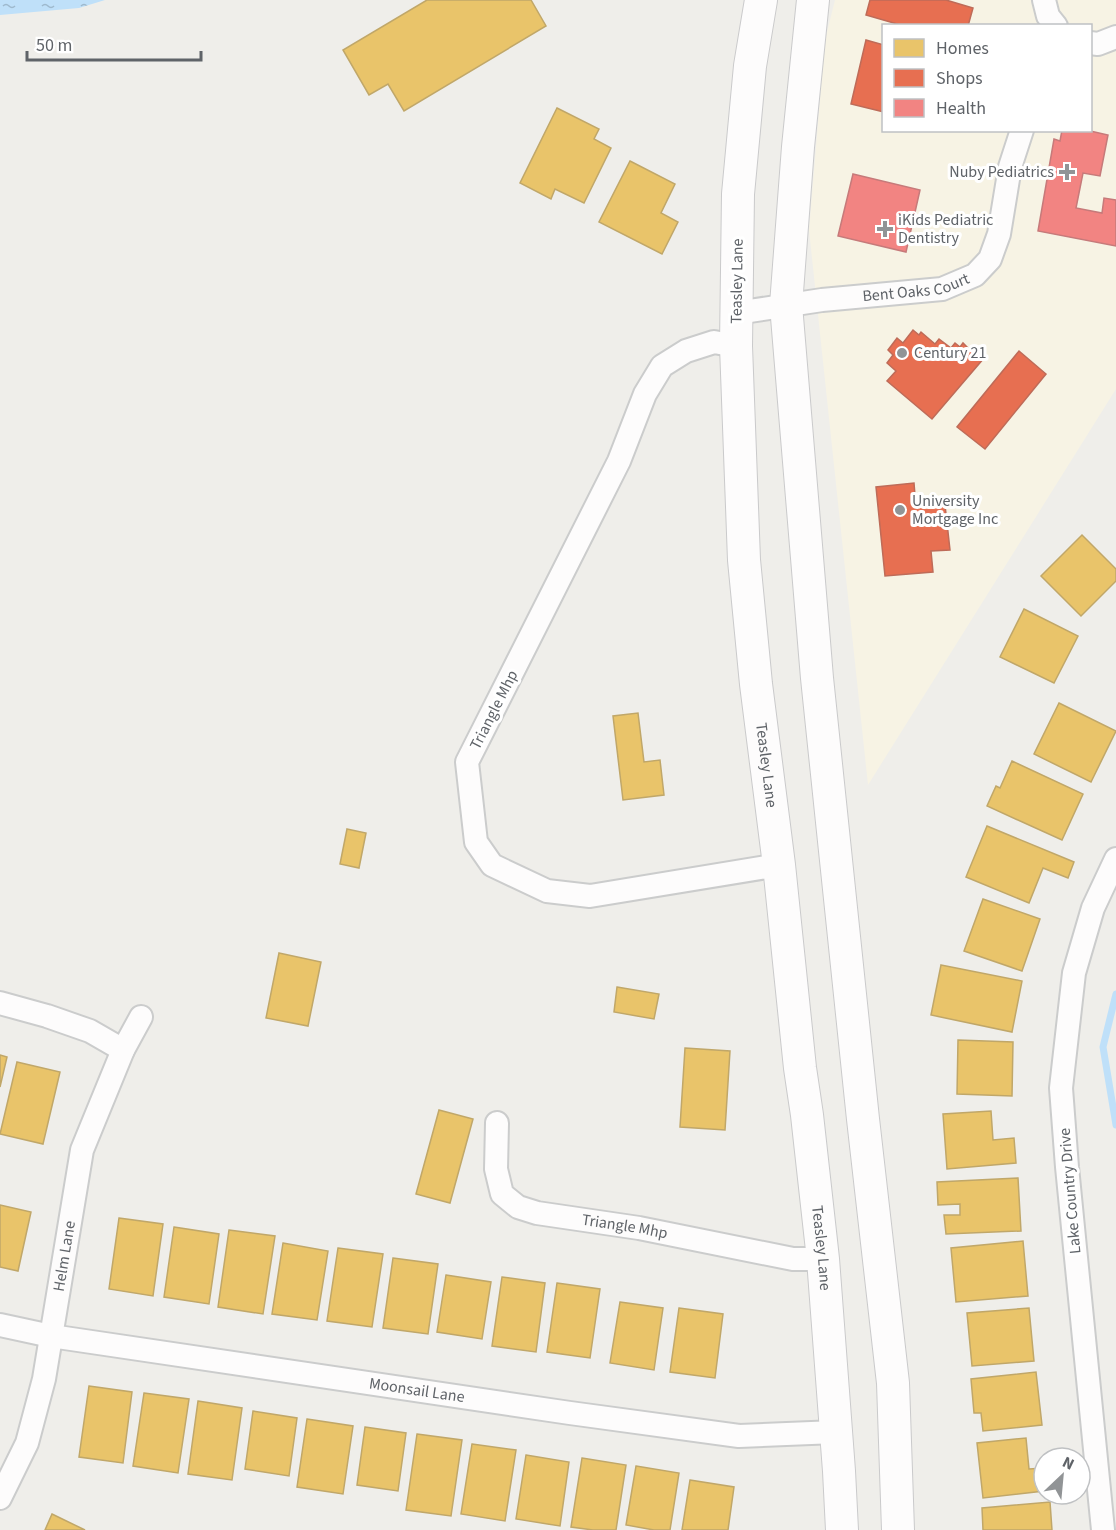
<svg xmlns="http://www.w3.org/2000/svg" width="1116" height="1530" font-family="'Source Sans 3',sans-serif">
  <defs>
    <pattern id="water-ripples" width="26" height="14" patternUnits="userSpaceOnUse" patternTransform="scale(1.5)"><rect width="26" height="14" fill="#bfe0f9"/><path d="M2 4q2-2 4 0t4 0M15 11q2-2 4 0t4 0" fill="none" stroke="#9eb9cd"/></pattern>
  </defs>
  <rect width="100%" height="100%" fill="#efeeea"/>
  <path fill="#f7f3e4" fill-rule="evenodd" d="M835 0H1116V389L868 785 809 230 825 40ZM884 26H1090V130H884Z"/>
  <polygon fill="url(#water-ripples)" points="0,0 105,0 79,8 0,15"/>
  <g fill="#e9c46a" stroke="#c0a769" stroke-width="1.5">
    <polygon points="427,0 531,0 546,26 404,111 388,84 369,95 343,50"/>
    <polygon points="557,108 599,129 594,139 611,148 584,203 555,189 551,199 520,183"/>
    <polygon points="630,161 675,184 661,213 678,222 662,254 599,222"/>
    <polygon points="1082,535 1116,569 1116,581 1081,616 1041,576"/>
    <polygon points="1024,609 1078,636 1054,683 1000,657"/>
    <polygon points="1059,703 1116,731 1091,782 1034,754"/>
    <polygon points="638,713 644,762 660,760 664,795 623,800 613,716"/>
    <polygon points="1012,761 1083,794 1062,840 987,806 996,786 1000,788"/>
    <polygon points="987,826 1074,862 1068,878 1043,868 1029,903 966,877"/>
    <polygon points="347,829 366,833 359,868 340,864"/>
    <polygon points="983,899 1040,919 1022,971 964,951"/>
    <polygon points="279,953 321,962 308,1026 266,1018"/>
    <polygon points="941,965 1022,981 1012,1032 931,1015"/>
    <polygon points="617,987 659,994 654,1019 614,1012"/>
    <polygon points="958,1040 1013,1042 1012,1096 957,1094"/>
    <polygon points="685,1048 730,1051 725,1130 680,1127"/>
    <polygon points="0,1055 7,1057 0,1087"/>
    <polygon points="17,1062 60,1072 43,1144 0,1134"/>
    <polygon points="439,1110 473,1119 450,1203 416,1194"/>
    <polygon points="991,1111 993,1140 1014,1138 1016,1163 947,1169 943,1114"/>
    <polygon points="1018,1178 1021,1231 946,1234 944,1215 960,1215 960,1204 938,1205 937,1182"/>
    <polygon points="0,1205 31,1212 18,1271 0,1267"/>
    <polygon points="119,1218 163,1224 153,1296 109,1289"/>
    <polygon points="174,1227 219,1234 209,1304 164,1297"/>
    <polygon points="229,1230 275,1236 263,1314 218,1307"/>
    <polygon points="1023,1241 1028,1296 956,1302 951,1248"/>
    <polygon points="283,1243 328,1251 317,1320 272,1314"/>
    <polygon points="338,1248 383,1254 372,1327 327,1321"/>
    <polygon points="393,1258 438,1264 428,1334 383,1328"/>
    <polygon points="446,1275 491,1282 482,1339 437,1332"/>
    <polygon points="502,1277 545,1283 536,1352 492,1346"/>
    <polygon points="557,1283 600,1289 590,1358 547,1352"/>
    <polygon points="620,1302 663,1308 654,1370 610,1363"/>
    <polygon points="679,1308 723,1314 715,1378 670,1372"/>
    <polygon points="1029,1308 1034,1361 972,1366 967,1313"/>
    <polygon points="1036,1372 1042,1425 983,1431 981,1413 974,1413 971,1379"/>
    <polygon points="89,1386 132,1392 123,1463 79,1457"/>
    <polygon points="144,1393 189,1399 178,1473 133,1466"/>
    <polygon points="198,1401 242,1408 232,1480 188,1474"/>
    <polygon points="253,1411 297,1418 289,1476 245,1469"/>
    <polygon points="307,1419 353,1426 343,1494 297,1487"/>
    <polygon points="365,1427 406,1433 398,1491 357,1485"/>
    <polygon points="417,1434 462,1440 451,1516 406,1510"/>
    <polygon points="1026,1438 1029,1469 1044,1468 1044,1491 983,1498 977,1443"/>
    <polygon points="472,1444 516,1450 505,1521 461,1514"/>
    <polygon points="526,1455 569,1462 560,1526 516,1519"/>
    <polygon points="582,1458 626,1465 616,1530 593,1530 571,1527"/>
    <polygon points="636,1466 679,1473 670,1530 654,1530 626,1525"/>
    <polygon points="690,1480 734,1487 728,1530 682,1530"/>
    <polygon points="1050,1502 1052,1530 983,1530 982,1508"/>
    <polygon points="52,1514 85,1530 45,1530"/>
  </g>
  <g fill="#e76f51" stroke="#be6b58" stroke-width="1.5">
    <polygon points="870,0 946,0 973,8 968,26 904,26 866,15"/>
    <polygon points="866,40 884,45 884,112 851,104"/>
    <polygon points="913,330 919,335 921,332 935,344 939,339 951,348 955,343 960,347 963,343 968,348 971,347 984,358 932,419 887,381 896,371 887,363 893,355 888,350 897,338 903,343"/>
    <polygon points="1019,351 1046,374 985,449 957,427"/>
    <polygon points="914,483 916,508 945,505 950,550 931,551 933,572 885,576 876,487"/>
  </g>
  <g fill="#f28482" stroke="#c67a7a" stroke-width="1.5">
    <polygon points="1062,130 1086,130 1108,135 1100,176 1083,173 1076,208 1102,213 1104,198 1116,200 1116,246 1038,231 1054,139 1060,141"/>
    <polygon points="853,174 920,190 906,252 838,236"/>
  </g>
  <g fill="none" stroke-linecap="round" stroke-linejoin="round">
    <polyline stroke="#bfe0f9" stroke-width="7" points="1116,994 1103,1047 1116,1125"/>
    <defs>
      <g id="minor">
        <polyline points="1044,0 1048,16 1056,26"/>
        <polyline points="1090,43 1098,44 1116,37"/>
        <path id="s1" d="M736 313 822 300 942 289 975 275 990 259 999 234 1010 167 1022 130"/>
        <polyline points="736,346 714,342 686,351 662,366 645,394 619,461 467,762 476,842 492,865 547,891 590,896 779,865"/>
        <polyline points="0,1003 47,1016 90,1031 123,1050"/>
        <path id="s2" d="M497 1123 496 1169 502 1194 518 1207 537 1213 639 1228 793 1259H823"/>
        <path id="s3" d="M0 1325 51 1336 570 1413 739 1436 836 1432"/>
        <path id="s4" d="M0 1498 27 1443 44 1379 82 1150 123 1050 141 1017"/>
        <polyline points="1103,1530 1067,1167 1061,1088 1074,973 1093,908 1116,859"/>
      </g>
      <g id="secondary">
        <path id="s5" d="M761 0 750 66 738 194 736 346 744 560 756 684 779 865 800 1068 807 1115 823 1259 839 1471 842 1530"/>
        <polyline points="813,0 798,147 786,305 817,678 863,1119 893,1383 898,1530"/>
      </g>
    </defs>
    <use href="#minor" stroke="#cbcccc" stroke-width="26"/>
    <use href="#secondary" stroke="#cacacb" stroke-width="34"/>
    <use href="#minor" stroke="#fdfcfc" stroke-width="22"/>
    <use href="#secondary" stroke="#fdfcfc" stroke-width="32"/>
  </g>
  <g fill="#919496" stroke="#fff" stroke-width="2">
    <path d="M1064 163h6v6h6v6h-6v6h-6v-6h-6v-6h6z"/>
    <path d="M882 220h6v6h6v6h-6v6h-6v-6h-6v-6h6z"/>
    <circle cx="902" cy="353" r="6"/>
    <circle cx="900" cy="510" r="6"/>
  </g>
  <g text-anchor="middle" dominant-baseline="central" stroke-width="6" stroke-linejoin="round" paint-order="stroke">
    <g font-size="16" fill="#5f6368" stroke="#fff" text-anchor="start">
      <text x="1054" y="172" text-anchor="end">Nuby Pediatrics</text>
      <text x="898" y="220">iKids Pediatric<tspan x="898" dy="18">Dentistry</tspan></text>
      <text x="914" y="353">Century 21</text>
      <text x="912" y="501">University<tspan x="912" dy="18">Mortgage Inc</tspan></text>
    </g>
    <g font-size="16" fill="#5f6368" stroke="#fff">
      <text transform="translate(737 281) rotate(-89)">Teasley Lane</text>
      <text stroke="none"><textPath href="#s1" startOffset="182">Bent Oaks Court</textPath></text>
      <text transform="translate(494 710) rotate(-63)">Triangle Mhp</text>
      <text stroke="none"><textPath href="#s5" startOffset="768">Teasley Lane</textPath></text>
      <text transform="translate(1070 1191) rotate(-95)">Lake Country Drive</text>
      <text stroke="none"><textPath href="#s2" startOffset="201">Triangle Mhp</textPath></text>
      <text stroke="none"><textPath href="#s5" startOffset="1254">Teasley Lane</textPath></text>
      <text stroke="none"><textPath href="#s4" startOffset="252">Helm Lane</textPath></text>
      <text stroke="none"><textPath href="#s3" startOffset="422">Moonsail Lane</textPath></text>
    </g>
  </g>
  <rect x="882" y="24" width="210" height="108" fill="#ffffff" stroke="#bfc1c3" stroke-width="1.5"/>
  <rect x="894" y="39" width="30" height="18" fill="#e9c46a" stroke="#bfc1c3" stroke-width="1.5"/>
  <text x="936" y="54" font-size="18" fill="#5f6368">Homes</text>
  <rect x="894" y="69" width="30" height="18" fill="#e76f51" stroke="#bfc1c3" stroke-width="1.5"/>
  <text x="936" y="84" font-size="18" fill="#5f6368">Shops</text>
  <rect x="894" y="99" width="30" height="18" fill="#f28482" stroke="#bfc1c3" stroke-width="1.5"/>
  <text x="936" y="114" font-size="18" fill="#5f6368">Health</text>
  <g transform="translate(1062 1476) rotate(26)"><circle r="28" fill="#ffffff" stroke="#bfc1c3" stroke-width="1.5"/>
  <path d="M0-4.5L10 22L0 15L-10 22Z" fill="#919496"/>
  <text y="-9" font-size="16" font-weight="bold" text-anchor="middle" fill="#5f6368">N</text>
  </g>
  <path d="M27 51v9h174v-9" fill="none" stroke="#5f6368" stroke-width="3"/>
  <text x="36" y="51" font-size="18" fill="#5f6368" stroke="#ffffff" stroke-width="4.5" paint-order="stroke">50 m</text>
</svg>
